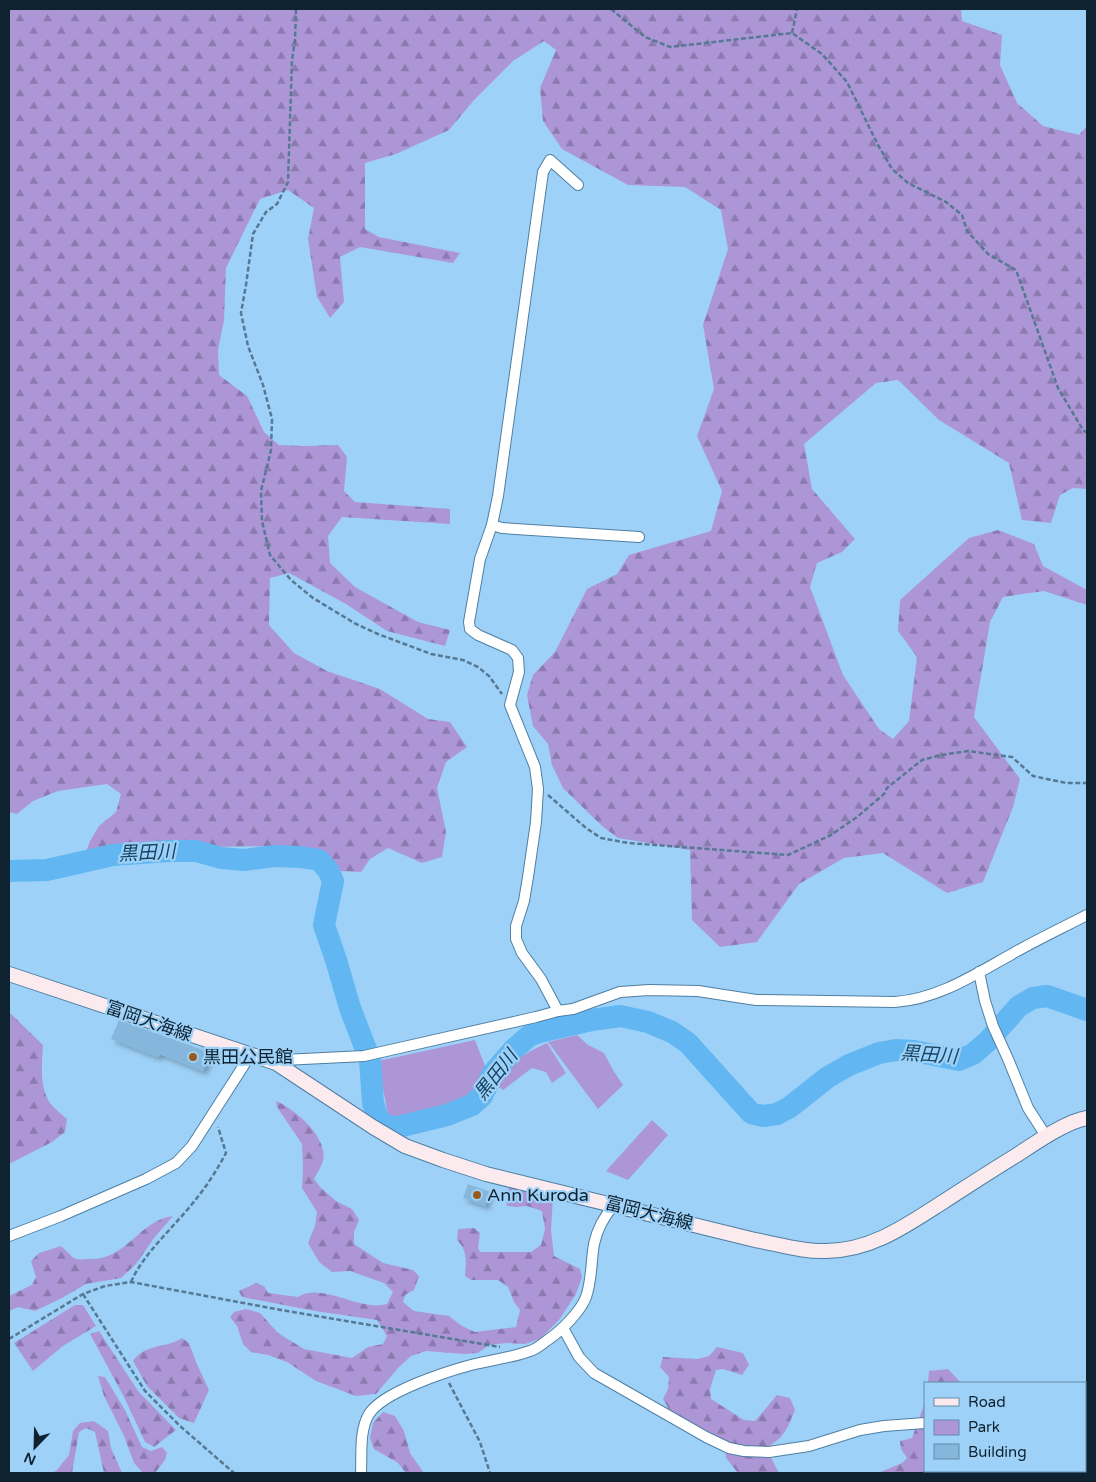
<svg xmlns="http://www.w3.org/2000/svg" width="1096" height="1482" font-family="'Varela Round','Noto Sans JP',sans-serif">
  <defs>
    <pattern id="forest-firs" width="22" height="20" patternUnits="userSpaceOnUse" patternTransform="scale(1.25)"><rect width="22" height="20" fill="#ad96d6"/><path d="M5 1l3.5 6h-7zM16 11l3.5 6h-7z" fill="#8b7aae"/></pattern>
    <filter id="shadow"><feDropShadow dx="4" dy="4" stdDeviation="2.5" flood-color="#0004"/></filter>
  </defs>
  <rect width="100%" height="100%" fill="#9ed1f7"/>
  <g fill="url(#forest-firs)">
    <polygon points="9,9 961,9 962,21 1002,35 1000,65 1017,103 1043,126 1079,135 1087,126 1087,489 1073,488 1060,495 1051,523 1022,520 1009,463 939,420 898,380 876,383 804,444 812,489 855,539 842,552 817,563 810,587 843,675 879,729 893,739 909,721 917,657 898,631 900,600 969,538 998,530 1034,544 1043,566 1087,590 1087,605 1044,591 1003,597 990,622 974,717 1020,779 1013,807 983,882 947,893 883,853 844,858 799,884 757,942 720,947 692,920 690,850 618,838 602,826 563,788 552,765 548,744 533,726 527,695 533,675 555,652 587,589 617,574 629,555 711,531 722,491 697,436 714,389 703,325 728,249 721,210 685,187 628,185 562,149 543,121 540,88 556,50 544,41 513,61 474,100 449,130 396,154 365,163 365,229 379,237 460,253 453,263 360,247 340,257 344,302 330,318 317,297 308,239 314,208 288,190 260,199 226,268 224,320 218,350 219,375 247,396 264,432 279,445 303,446 338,445 347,457 344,491 355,502 450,509 450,524 342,517 328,536 330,563 355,587 418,622 450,630 445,646 387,631 346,604 289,573 270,578 269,625 294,653 327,671 380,689 428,719 450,722 467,747 446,762 437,788 446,832 442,857 422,863 388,848 370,859 361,872 340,871 318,853 274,846 128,848 85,855 90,841 99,826 116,812 121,794 107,784 58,791 33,801 17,814 9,812"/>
    <path d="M9 1012 43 1045C42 1065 39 1086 50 1103 55 1109 61 1114 67 1119L65 1132 52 1142 9 1164Z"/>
    <path d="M276 1101C295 1109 329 1138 323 1161 321 1167 317 1173 314 1179L321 1188 336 1201 352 1209 359 1220 354 1232V1244L383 1263 413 1270 419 1276 414 1290 405 1295 403 1302 414 1311 449 1316 462 1326 475 1332 516 1327 520 1310 514 1302 508 1287 498 1280H471L465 1276C466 1261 468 1251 457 1240L458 1229 474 1228 480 1233 478 1248 480 1252H531L541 1245 545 1229 542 1211 527 1206 517 1207 507 1206 506 1196 510 1185 553 1196 551 1230 554 1256 580 1269 582 1277 576 1294 559 1320 540 1339 525 1344 506 1343 489 1345 478 1353 464 1354 426 1351 411 1356 398 1368 376 1394 356 1396 316 1381 287 1362 268 1355 251 1352 243 1344 237 1326 230 1317 234 1312 246 1309 260 1313 278 1333 304 1349 352 1358 368 1347 383 1344 387 1336 377 1320 315 1311 242 1297 239 1291 256 1283 264 1286 268 1293 298 1297C317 1284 349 1303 371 1305 376 1306 382 1305 387 1304L393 1292 384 1283 350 1271 332 1272 319 1262 308 1243 315 1226 317 1212 302 1188 303 1168 302 1144 277 1107Z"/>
    <path d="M173 1216 154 1238 136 1264 121 1278 86 1284 62 1298 35 1311 18 1307 9 1311V1296L32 1285 36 1277 31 1261 39 1253 61 1246C66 1250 71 1257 76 1259 79 1260 85 1259 88 1259 127 1261 139 1220 173 1216Z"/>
    <polygon points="75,1305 83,1305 96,1326 63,1346 33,1371 14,1343"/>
    <polygon points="99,1331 138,1391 176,1430 154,1447 145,1442 124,1397 90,1334"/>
    <path d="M182 1338 189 1343 196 1362 209 1390 194 1423 179 1418 147 1386 133 1361C145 1343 169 1348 182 1338Z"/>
    <path d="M717 1347 743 1353 749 1365 742 1375 723 1369 716 1370 710 1389 711 1399 744 1420 755 1421 777 1395 790 1398 795 1410C787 1429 785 1437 766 1448L779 1473H738L726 1458 725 1443 715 1435 670 1411 663 1399 668 1389 669 1377 660 1367 663 1357 697 1359 709 1356Z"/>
    <polygon points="948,1369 961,1383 928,1383 929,1371"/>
    <polygon points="98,1376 105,1377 125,1410 142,1447 151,1451 162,1447 167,1453 165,1460 155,1473 143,1473 134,1463 124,1436 104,1396"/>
    <polygon points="925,1402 925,1471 957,1471 951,1473 878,1473 902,1463 907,1458 901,1449 900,1441 912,1438"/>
    <polygon points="383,1412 395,1416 404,1431 410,1453 424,1473 406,1473 398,1463 374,1449 370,1438 373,1423"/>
    <polygon points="94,1421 108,1431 111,1448 122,1473 104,1473 95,1432 86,1428 79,1432 72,1473 51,1473 56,1471 69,1455 73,1431 80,1423"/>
  </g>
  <g fill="#ad96d6">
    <polygon points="577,1035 588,1045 604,1053 613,1070 623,1085 598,1109 548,1042"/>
    <polygon points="475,1040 485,1066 470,1096 454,1105 401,1120 388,1115 378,1061"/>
    <path d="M547 1043 566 1073 552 1083 546 1072 532 1068 503 1090 497 1086C507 1062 524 1054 547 1043Z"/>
    <polygon points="652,1120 668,1135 628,1180 606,1171"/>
  </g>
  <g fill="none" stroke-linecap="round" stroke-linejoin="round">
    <g stroke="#62b7f2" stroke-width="4">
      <polyline points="1085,1437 1087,1437"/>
      <polyline points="970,1473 975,1471"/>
    </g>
    <polyline stroke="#62b7f2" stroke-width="22" points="9,871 47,870 113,855 169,851 196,851 221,858 244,860 275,856 300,857 319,860 328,870 333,881 324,925 336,960 350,1008 370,1060 373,1103 378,1119 385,1124 394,1128 447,1115 472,1105 482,1096 493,1073 514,1049 529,1036 539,1032 592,1020 620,1016 648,1022 672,1032 688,1043 751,1113 763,1116 777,1114 790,1107 828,1077 849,1065 879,1053 896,1050 914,1051 959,1060 973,1054 988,1041 1019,1006 1033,998 1047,996 1087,1010"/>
  </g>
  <g fill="#85b7dc" filter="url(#shadow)">
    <polygon points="119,1020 211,1053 203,1071 160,1054 158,1057 111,1039"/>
    <polygon points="468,1184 490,1192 485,1206 463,1198"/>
  </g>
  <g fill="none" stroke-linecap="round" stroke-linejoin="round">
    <defs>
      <g id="street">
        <polyline points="492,525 502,528 639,537"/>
        <polyline points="979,972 985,1001 993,1026 1008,1059 1028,1108 1046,1136"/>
        <polyline points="558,1011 541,979 522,953 516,939 516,926 524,901 528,877 536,822 538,789 535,767 510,705 519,672 518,658 512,650 478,635 470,629 469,622 480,559 492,525 498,496 543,172 550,160 578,185"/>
        <path d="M276 1063 283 1060 364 1056 536 1017 558 1011 573 1009 620 992 649 990 698 991 756 1000 895 1002C938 999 974 975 1012 954 1036 940 1062 928 1087 915"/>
        <polyline points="9,1236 61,1216 146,1179 176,1163 192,1146 244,1065 248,1054"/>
        <polyline points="563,1328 579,1357 594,1373 706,1437 729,1448 744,1451 769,1452 809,1446 860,1430 884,1426 925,1423"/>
        <polyline points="1085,1412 1087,1411"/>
        <polyline points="1085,1453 1087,1443"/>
        <path d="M361 1473C362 1454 359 1431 369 1414 383 1392 445 1372 471 1365 490 1360 511 1358 530 1351 537 1349 543 1343 549 1339 561 1331 581 1311 586 1297 592 1280 591 1261 594 1244 597 1230 605 1215 615 1204"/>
        <polyline points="1080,1473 1081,1471"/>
      </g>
      <path id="secondary" d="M9 974 276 1063 373 1127 405 1146 443 1160 486 1174 755 1240C778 1244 803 1252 826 1251 871 1251 907 1225 943 1202 968 1186 992 1170 1017 1155 1035 1143 1067 1121 1087 1118"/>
    </defs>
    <use href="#street" stroke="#4f7fa2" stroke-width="12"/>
    <use href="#secondary" stroke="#4f7fa2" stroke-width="16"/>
    <g stroke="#567993" stroke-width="2.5" stroke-dasharray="5 2.5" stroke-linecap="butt">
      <polyline points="296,9 295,40 292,60 288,182 277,204 266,212 253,234 246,285 241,313 248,346 263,385 272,419 271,450 261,491 262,521 270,555 291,580 313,598 356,624 378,634 431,654 463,660 478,667 489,676 502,694"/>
      <polyline points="611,9 645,37 670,47 792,33 822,54 847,82 878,145 892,169 908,183 946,202 962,215 967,231 988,254 1016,270 1058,388 1083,430 1087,433"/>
      <polyline points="792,33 797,9"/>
      <polyline points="548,795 586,828 601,838 628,843 788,855 831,835 857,817 884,794 887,788 922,760 941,755 968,751 1012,757 1033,776 1066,783 1087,783"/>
      <path d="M131 1282C143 1254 173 1228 192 1204 205 1189 217 1170 226 1153L218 1127"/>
      <polyline points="83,1294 145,1391 180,1426 234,1473"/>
      <polyline points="9,1339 83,1294 105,1286 131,1282 281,1310 500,1347"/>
      <polyline points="449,1383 480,1442 490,1473"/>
    </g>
    <use href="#street" stroke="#fff" stroke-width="10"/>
    <use href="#secondary" stroke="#fbebef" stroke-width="14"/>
  </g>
  <g fill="#985b1e" stroke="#9ed1f7" stroke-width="2">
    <circle cx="193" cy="1057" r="5"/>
    <circle cx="477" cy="1195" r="5"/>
  </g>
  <g text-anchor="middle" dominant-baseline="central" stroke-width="4.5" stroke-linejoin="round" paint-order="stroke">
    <g font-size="18" fill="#0e2230" stroke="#9ed1f7">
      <text transform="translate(149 1021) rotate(19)">富岡大海線</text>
      <text transform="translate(649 1213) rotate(14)">富岡大海線</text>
    </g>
    <g font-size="18" fill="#0e2230" stroke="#9ed1f7" text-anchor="start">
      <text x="203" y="1057">黒田公民館</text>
      <text x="487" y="1195">Ann Kuroda</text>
    </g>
    <g font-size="19" font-style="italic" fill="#164462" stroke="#9ed1f7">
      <text transform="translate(147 853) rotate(-3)">黒田川</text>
      <text transform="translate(929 1055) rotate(4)">黒田川</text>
      <text transform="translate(496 1075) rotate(-52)">黒田川</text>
    </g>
  </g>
  <rect width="1096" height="1482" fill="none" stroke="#0e2230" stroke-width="20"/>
  <rect x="924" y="1382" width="162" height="90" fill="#9ed1f7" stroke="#648ba7"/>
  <rect x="934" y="1398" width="25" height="8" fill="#fbebef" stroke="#648ba7"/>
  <text x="968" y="1407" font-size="15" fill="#0e2230">Road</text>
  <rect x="934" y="1420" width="25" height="15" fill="#ad96d6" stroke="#648ba7"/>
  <text x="968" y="1432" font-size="15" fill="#0e2230">Park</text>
  <rect x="934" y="1444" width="25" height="15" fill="#85b7dc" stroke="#648ba7"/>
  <text x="968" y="1457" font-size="15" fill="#0e2230">Building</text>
  <g transform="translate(35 1447) rotate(203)" stroke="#9ed1f7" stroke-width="4" paint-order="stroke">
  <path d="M0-4L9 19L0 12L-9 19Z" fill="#0e2230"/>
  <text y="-8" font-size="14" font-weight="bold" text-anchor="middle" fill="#0e2230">N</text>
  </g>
</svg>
